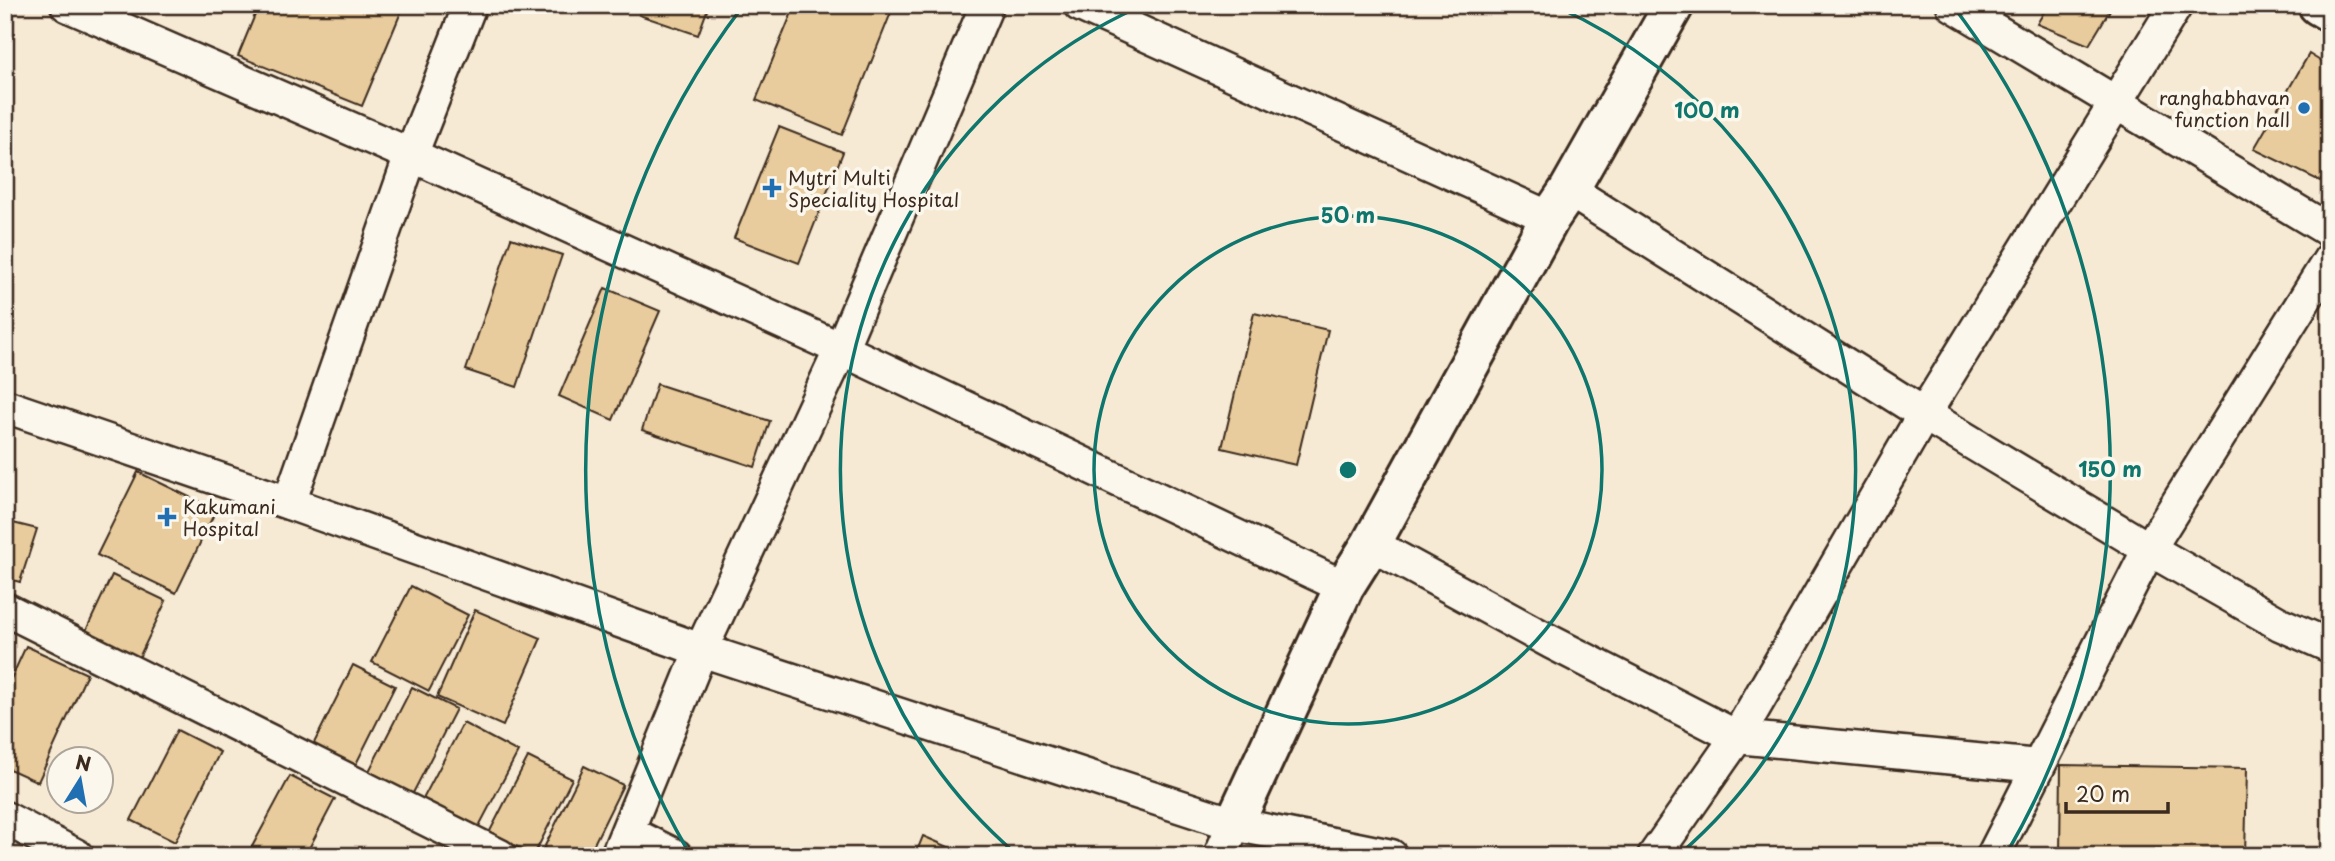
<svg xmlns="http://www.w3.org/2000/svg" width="2335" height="861" font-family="'Playpen Sans',sans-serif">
  <rect width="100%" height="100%" fill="#f6ead4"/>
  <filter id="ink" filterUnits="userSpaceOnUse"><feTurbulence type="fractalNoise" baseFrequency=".0143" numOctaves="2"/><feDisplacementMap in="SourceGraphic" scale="14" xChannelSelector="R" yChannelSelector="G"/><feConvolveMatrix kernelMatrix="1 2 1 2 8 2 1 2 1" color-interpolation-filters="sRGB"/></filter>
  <g filter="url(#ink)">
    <g fill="#e9cc9d" stroke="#3b2a1e" stroke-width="2">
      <polygon points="259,5 404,5 362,106 238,56"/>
      <polygon points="643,5 709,5 698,35 639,15"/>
      <polygon points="795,5 894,5 842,135 756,100"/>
      <polygon points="2048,5 2113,5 2089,45 2037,24"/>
      <polygon points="2309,54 2330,67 2330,167 2320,181 2254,149"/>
      <polygon points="779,127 843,152 799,263 734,238"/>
      <polygon points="511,238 562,255 517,387 466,370"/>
      <polygon points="605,288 660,311 613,420 559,396"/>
      <polygon points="1254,313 1328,330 1296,465 1222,448"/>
      <polygon points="657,384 770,421 755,467 642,430"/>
      <polygon points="138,472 216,510 176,593 97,555"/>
      <polygon points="5,521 37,529 20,582 5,578"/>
      <polygon points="112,575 166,601 136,664 82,639"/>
      <polygon points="411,586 468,615 429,691 372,662"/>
      <polygon points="475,610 541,638 503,726 437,697"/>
      <polygon points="26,646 87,674 38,782 5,767 5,692"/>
      <polygon points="353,665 395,686 353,770 311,749"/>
      <polygon points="412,687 456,709 410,799 366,777"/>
      <polygon points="463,723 518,752 478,828 423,799"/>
      <polygon points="177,730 220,752 175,842 131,820"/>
      <polygon points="528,757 572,779 534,855 489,833"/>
      <polygon points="2061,765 2247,768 2245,856 2060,856"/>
      <polygon points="584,766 623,785 588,856 540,856"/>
      <polygon points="290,776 335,799 305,856 247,856"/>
      <polygon points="923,836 969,856 915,856"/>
      <polygon points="1266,845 1287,856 1261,856"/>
    </g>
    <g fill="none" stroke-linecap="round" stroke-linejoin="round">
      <defs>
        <g id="minor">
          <polyline points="67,5 411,155 841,349 1344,587"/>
          <polyline points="1080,5 1550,218"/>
          <polyline points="1953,5 2330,231"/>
          <polyline points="1569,190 1924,414 2149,549 2280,624 2330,646"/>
          <polyline points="5,406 289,503 701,650 1234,824 1391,856"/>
          <polyline points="289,503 411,155 470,5"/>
          <polyline points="1371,544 1551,642 1737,737 2038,766"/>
          <polyline points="5,609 500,856"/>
          <polyline points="5,818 77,856"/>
          <polyline points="628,832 676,856"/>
          <polyline points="617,856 701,650 841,349 987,5"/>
          <polyline points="1220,856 1234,824"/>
          <polyline points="1654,856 1737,737 1924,414 2176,5"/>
          <polyline points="1993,856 2149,549 2330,259"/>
        </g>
        <g id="tertiary">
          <polyline points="2318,5 2330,12"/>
          <polyline points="1234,824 1344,587 1371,544 1550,218 1569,190 1674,5"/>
        </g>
      </defs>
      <use href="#minor" stroke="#3b2a1e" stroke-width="37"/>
      <use href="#tertiary" stroke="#3b2a1e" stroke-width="44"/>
      <use href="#minor" stroke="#fbf7ec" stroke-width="32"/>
      <use href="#tertiary" stroke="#fbf7ec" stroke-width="38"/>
    </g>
  </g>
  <g fill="none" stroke="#0f766e" stroke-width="3.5">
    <circle cx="1348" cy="470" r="254"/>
    <path d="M1015 853A508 508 0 0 1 1141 6M1555 6A508 508 0 0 1 1681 853"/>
    <path d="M688 851A762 762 0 0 1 743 6M1953 6A762 762 0 0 1 2008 851"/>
  </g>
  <g fill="#1f6fb2" stroke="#fbf7ec" stroke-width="2.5">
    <circle cx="2304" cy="108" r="7"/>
    <path d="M768.5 177.5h7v7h7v7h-7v7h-7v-7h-7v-7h7z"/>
    <path d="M163.5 506.5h7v7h7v7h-7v7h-7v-7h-7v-7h7z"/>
  </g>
  <g text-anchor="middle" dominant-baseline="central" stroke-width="7" stroke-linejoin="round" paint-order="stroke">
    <g font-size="19" fill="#3b2a1e" stroke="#fbf7ec" text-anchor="start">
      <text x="2290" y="97" text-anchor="end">ranghabhavan<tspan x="2290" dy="22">function hall</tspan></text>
      <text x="788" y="177">Mytri Multi<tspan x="788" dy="22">Speciality Hospital</tspan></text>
      <text x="183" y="506">Kakumani<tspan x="183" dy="22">Hospital</tspan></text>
    </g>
  </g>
  <circle cx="1348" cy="470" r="10" fill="#0f766e" stroke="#fbf7ec" stroke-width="3.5"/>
  <g font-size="21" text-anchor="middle" font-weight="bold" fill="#0f766e" stroke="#fbf7ec" stroke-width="7" stroke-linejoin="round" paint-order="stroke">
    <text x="1707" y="118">100 m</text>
    <text x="1348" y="223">50 m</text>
    <text x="2110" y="477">150 m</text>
  </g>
  <rect width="2335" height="861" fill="none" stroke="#fbf7ec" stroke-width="28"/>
  <rect x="14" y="14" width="2307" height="833" fill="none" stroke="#3b2a1e" stroke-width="2.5" filter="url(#ink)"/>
  <g transform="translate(80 780) rotate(11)"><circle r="33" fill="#fbf7ec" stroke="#aea59a" stroke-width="2"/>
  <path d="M0-5L12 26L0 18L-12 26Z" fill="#1f6fb2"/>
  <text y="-10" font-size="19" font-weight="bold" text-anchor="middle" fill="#3b2a1e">N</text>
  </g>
  <path d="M2066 802v10h102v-10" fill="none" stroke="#3b2a1e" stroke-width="3.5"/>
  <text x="2076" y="802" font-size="21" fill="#3b2a1e" stroke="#fbf7ec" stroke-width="5" paint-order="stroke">20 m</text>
</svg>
